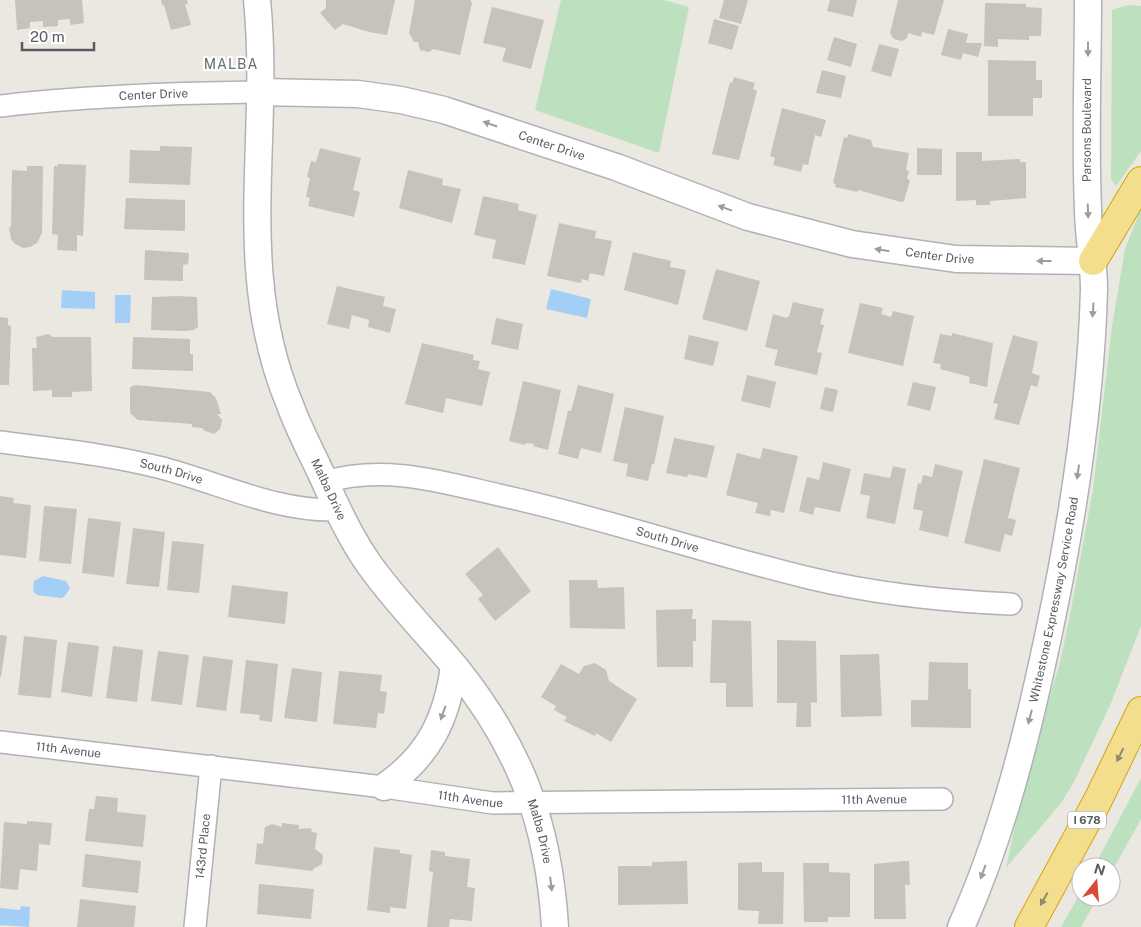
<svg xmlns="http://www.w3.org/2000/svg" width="1141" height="927" font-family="'Public Sans',sans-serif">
  <rect width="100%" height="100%" fill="#eae8e0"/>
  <g fill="#bde1bf">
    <polygon points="561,0 664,0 689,7 659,153 535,110"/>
    <polygon points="1128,5 1141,6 1141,151 1116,186 1111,179 1112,10"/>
    <polygon points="1141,208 1141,626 1111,703 1074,782 1061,803 1006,868 1026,773 1060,663 1070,615 1093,489 1112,326 1125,249"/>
    <polygon points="1141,778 1141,819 1111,873 1111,867 1094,867"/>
    <polygon points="1081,892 1081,897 1098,897 1081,927 1061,927"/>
  </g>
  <g fill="#a3cff7">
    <polygon points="551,289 591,299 587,318 546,309"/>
    <polygon points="62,290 95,292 95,309 61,308"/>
    <polygon points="115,295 131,295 130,323 115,323"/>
    <polygon points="43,576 66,581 70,588 65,596 61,598 37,595 33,591 34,581"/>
    <polygon points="21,906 30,907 29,927 0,925 0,908 20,910"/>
  </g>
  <g fill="#c6c2bc">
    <polygon points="15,0 82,0 84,23 70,25 70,19 58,20 58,26 43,27 43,21 30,22 30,28 17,30"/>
    <polygon points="161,0 187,0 188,4 185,4 191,25 171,30 164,5 162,5"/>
    <polygon points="326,0 395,0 387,35 369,32 343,24 335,30 320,13 326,8"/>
    <polygon points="415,0 470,0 472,3 460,55 433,49 429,52 420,50 418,42 414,42 409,33"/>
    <polygon points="724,0 748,0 741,24 719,18"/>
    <polygon points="830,0 857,0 853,17 827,11"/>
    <polygon points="898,0 944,0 934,35 922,32 921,37 908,33 907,38 902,41 894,39 890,33"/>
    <polygon points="985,3 1026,4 1026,7 1042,8 1041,36 1029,36 1029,40 998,39 998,47 984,46"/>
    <polygon points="492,7 544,20 531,69 502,61 506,48 483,43"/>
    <polygon points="714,19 739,26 732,50 708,43"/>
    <polygon points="948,29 968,34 966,43 982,43 978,57 963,53 961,60 941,55"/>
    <polygon points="834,37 857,44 851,67 827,60"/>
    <polygon points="879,44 899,49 891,77 871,71"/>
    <polygon points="988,60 1036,61 1036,80 1042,80 1042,98 1033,98 1033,116 988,116"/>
    <polygon points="822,70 846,76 841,98 816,93"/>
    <polygon points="734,77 755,83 753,89 757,91 739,160 712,154 730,82 732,83"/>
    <polygon points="782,108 826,120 821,137 815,135 808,165 803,164 801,172 773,165 775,158 770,156"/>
    <polygon points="848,134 871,140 873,147 909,153 906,170 909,171 907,179 910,180 904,201 901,202 858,190 858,192 835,187 836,184 833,183 844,137 847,138"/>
    <polygon points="160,146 192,147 190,185 129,183 130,150 160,151"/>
    <polygon points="320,148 361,158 353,190 360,192 354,217 308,206 310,198 306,197 310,178 307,177 311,161 316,162"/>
    <polygon points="917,148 942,149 942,175 917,175"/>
    <polygon points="956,152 982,152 982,161 1020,159 1020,162 1026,162 1026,198 990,201 990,205 976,205 976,200 956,201"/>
    <polygon points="58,164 86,165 83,236 77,235 77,251 57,250 58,235 52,234 54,166 58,166"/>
    <polygon points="27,166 43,166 42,233 37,243 30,247 23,248 14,243 11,239 9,227 11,227 12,170 27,171"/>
    <polygon points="408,170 443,179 442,185 461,189 452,223 399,208"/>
    <polygon points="483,196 519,204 518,210 537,215 525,265 492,258 496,240 474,235"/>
    <polygon points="126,198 185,200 185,231 124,229"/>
    <polygon points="559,223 596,231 595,238 612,241 604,276 590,273 588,281 582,279 581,283 547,276"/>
    <polygon points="145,250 189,253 188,264 183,265 183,281 144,280"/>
    <polygon points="633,252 671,261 670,267 686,270 678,305 624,290"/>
    <polygon points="716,269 760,281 747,331 702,319"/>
    <polygon points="337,286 385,297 383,306 396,309 390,333 368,327 369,320 352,315 349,329 327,324"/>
    <polygon points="177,296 197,297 198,327 194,330 185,331 151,330 152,297"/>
    <polygon points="793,302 824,309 820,324 824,325 817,352 822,353 817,375 774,365 778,350 765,347 773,314 786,318 789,316"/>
    <polygon points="860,303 883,308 881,314 891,317 893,311 914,316 903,366 848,353"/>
    <polygon points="0,317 8,318 8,325 11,326 9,385 0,385"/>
    <polygon points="496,318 523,324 518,350 491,344"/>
    <polygon points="952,333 993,343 987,387 969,383 970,377 940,369 941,364 933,363 940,334 952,336"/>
    <polygon points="48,334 53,337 91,337 92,391 72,392 72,397 52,397 52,390 33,391 32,348 37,348 36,337"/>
    <polygon points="689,335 719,342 713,366 684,359"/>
    <polygon points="1013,335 1038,342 1032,373 1040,376 1037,387 1031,385 1019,425 994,419 998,404 993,403"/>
    <polygon points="133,337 190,339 190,354 193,354 193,371 132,369"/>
    <polygon points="422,343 474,355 473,360 480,361 478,369 490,372 482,406 446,398 443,413 405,404"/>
    <polygon points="747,375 776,382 770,408 741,401"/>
    <polygon points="523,381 561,390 548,450 533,446 534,444 526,443 525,445 509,441"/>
    <polygon points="913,382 936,387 930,411 907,405"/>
    <polygon points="136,385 210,392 216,398 221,414 217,414 222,420 220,429 214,434 205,431 202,428 192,427 192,424 138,420 130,413 130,387"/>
    <polygon points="578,385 614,394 601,453 581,448 578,459 558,454 568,411 571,411"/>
    <polygon points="825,387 838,390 833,412 820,409"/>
    <polygon points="625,407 664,416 654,464 652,464 648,481 626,476 628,464 613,461"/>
    <polygon points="674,438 715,446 707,478 688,474 687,477 666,473"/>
    <polygon points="763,448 798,456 784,513 771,510 770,516 755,513 758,503 726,495 737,453 760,459"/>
    <polygon points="984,459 1020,468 1008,518 1016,520 1012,536 1005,534 1000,552 964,543"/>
    <polygon points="823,462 851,469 840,512 815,507 813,515 799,511 807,477 819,480"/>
    <polygon points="935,464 963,471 948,537 919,530 923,511 913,509 918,483 921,484 923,475 932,477"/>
    <polygon points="893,466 906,469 895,524 866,518 870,496 860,494 864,473 890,478"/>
    <polygon points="0,496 14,498 13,503 31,505 26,558 0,555"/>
    <polygon points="44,506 77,509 71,564 39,561"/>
    <polygon points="88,518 121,522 114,577 82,573"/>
    <polygon points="133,528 165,532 159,587 126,584"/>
    <polygon points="172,541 204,544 199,593 167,590"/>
    <polygon points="498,547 531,591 495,621 478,599 483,595 465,574"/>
    <polygon points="569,580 597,580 598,588 624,587 625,629 570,628"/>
    <polygon points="232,585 288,592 285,624 228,617"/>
    <polygon points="693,609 692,619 696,619 696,641 693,641 693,667 657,667 656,610"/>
    <polygon points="712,620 751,621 753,707 726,707 726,683 710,683"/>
    <polygon points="0,635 7,636 1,677 0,677"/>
    <polygon points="24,636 57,640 51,698 18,695"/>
    <polygon points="777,640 816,641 817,703 811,702 811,727 796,727 797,703 777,703"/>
    <polygon points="68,642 99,646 92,697 61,692"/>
    <polygon points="113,646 143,650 137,702 106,698"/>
    <polygon points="158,651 189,655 182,705 151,701"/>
    <polygon points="879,654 882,716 841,717 840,655"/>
    <polygon points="203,656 233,660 226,711 196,707"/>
    <polygon points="246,660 278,664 272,722 259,720 260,715 240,713"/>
    <polygon points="929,662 968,663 968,689 971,689 971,728 911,727 911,700 928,700"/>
    <polygon points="595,663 606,670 609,681 637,699 611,742 596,733 595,736 564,721 567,717 554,710 556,706 541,697 561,664 579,674 584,666"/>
    <polygon points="292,668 322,672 317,722 284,718"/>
    <polygon points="339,671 382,675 380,691 387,692 384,714 378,713 376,728 333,724"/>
    <polygon points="96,796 118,798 117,812 146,815 143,847 85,841 89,809 94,809"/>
    <polygon points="27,821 52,823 50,845 39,844 37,871 20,869 18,890 0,888 4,822 27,824"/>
    <polygon points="282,823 299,825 299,829 311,828 312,832 317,833 315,849 323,855 322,864 313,869 313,871 255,864 257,843 263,844 265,827 272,824 282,827"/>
    <polygon points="374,847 400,850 400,853 412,855 406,909 390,907 390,913 367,910"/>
    <polygon points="431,850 445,852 445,856 470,859 467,887 475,888 472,921 450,919 449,927 427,927 433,872 429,871"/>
    <polygon points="85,854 141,861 138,893 82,887"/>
    <polygon points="687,861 688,904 618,905 618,866 652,866 652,862"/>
    <polygon points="904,861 909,861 910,885 905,885 906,919 874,919 874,864"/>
    <polygon points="762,862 762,872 784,872 783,924 758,924 759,911 738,910 738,863"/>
    <polygon points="803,863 829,863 829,872 850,873 850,917 828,917 828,922 804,922"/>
    <polygon points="259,884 314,889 311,919 257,914"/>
    <polygon points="80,899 136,906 134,927 77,927"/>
  </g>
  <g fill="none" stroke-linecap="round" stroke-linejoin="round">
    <defs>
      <g id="minor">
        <path id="s1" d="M0 106C86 96 173 93 260 92"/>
        <path id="s2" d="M0 442C53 449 106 454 158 467 218 482 275 512 338 510"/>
        <path id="s3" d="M325 482C384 464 442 482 499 495 604 518 705 553 809 578 876 594 942 601 1011 604"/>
        <path id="s4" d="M0 742 384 787 493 803 942 799"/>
        <path id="s5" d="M195 927 211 766"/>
      </g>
      <g id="tertiary">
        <path id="s6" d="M257 0C271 140 233 269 290 405 298 427 309 448 319 469 335 503 349 537 371 567 397 603 428 634 456 668 520 748 549 824 555 927"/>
        <path id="s7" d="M260 92 358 94 401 100 444 110 616 167 748 217 852 244 956 259 1093 261"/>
        <path d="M384 787C429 756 447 719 454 666"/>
        <path id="s8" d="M961 927C1003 834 1028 732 1049 632 1073 519 1091 404 1094 289 1094 262 1088 236 1088 209 1085 139 1088 69 1088 0"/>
      </g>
      <g id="motorway">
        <polyline points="1093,261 1141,181"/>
        <polyline points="1029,927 1098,800 1141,711"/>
      </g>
    </defs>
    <use href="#minor" stroke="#b0b2b7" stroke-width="24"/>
    <use href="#tertiary" stroke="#b0b2b7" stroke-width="29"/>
    <use href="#motorway" stroke="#d8a312" stroke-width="30"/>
    <use href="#minor" stroke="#fff" stroke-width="21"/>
    <use href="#tertiary" stroke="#fff" stroke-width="26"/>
    <use href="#motorway" stroke="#f3de8d" stroke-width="28"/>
  </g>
  <defs><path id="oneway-solid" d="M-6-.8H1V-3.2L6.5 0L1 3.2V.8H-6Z" transform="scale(1.25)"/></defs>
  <g fill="#9b9d9f">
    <use href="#oneway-solid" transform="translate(1088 49) rotate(90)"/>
    <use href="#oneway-solid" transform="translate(490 124) rotate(-161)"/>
    <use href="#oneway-solid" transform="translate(725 208) rotate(-160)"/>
    <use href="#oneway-solid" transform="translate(1088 211) rotate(88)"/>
    <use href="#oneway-solid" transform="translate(882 250) rotate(-171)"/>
    <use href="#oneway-solid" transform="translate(1044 261) rotate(-180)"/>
    <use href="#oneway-solid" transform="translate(1093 310) rotate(94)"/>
    <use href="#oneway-solid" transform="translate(1078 472) rotate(98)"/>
    <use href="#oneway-solid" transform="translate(443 713) rotate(110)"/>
    <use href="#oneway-solid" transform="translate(1030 717) rotate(104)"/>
    <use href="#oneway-solid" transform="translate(983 872) rotate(110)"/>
    <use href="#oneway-solid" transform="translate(551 884) rotate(83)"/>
  </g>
  <g fill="#8e896f">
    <use href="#oneway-solid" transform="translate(1120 755) rotate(116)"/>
    <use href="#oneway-solid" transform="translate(1044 899) rotate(119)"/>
  </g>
  <g text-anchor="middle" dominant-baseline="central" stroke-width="4.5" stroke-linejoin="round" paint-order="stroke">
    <rect fill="#fff" stroke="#8a8c8f" stroke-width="1" x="1068" y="811.5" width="38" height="17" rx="4"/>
    <g font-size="11" font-weight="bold" fill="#585b5f">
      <text x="1087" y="820">I 678</text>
    </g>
    <g font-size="12" fill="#585b5f" stroke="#fff">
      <text stroke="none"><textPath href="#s1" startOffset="154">Center Drive</textPath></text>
      <text stroke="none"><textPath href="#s8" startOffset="814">Parsons Boulevard</textPath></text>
      <text stroke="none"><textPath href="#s7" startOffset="299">Center Drive</textPath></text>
      <text stroke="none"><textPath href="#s7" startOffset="704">Center Drive</textPath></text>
      <text stroke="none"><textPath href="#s2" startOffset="174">South Drive</textPath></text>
      <text stroke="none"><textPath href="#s6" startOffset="502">Malba Drive</textPath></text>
      <text stroke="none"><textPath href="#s3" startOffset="351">South Drive</textPath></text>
      <text stroke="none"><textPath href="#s8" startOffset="341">Whitestone Expressway Service Road</textPath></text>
      <text stroke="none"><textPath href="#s4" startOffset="69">11th Avenue</textPath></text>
      <text stroke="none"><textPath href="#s4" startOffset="474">11th Avenue</textPath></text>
      <text stroke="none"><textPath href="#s4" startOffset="878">11th Avenue</textPath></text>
      <text stroke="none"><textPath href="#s6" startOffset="908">Malba Drive</textPath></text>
      <text stroke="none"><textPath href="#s5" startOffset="81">143rd Place</textPath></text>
    </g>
    <g font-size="14" letter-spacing="1" fill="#696d71" stroke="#fff">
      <text x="231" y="64">MALBA</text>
    </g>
  </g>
  <g transform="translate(1096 882) rotate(17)"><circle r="24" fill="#ffffff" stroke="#bcbdbf"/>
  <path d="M0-4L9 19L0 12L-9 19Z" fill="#da4a36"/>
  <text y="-8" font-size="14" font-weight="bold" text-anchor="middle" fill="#585b5f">N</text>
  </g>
  <path d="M22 42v8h72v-8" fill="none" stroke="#585b5f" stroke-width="2.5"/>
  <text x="30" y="42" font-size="15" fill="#585b5f" stroke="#ffffff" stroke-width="4" paint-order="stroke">20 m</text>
</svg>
